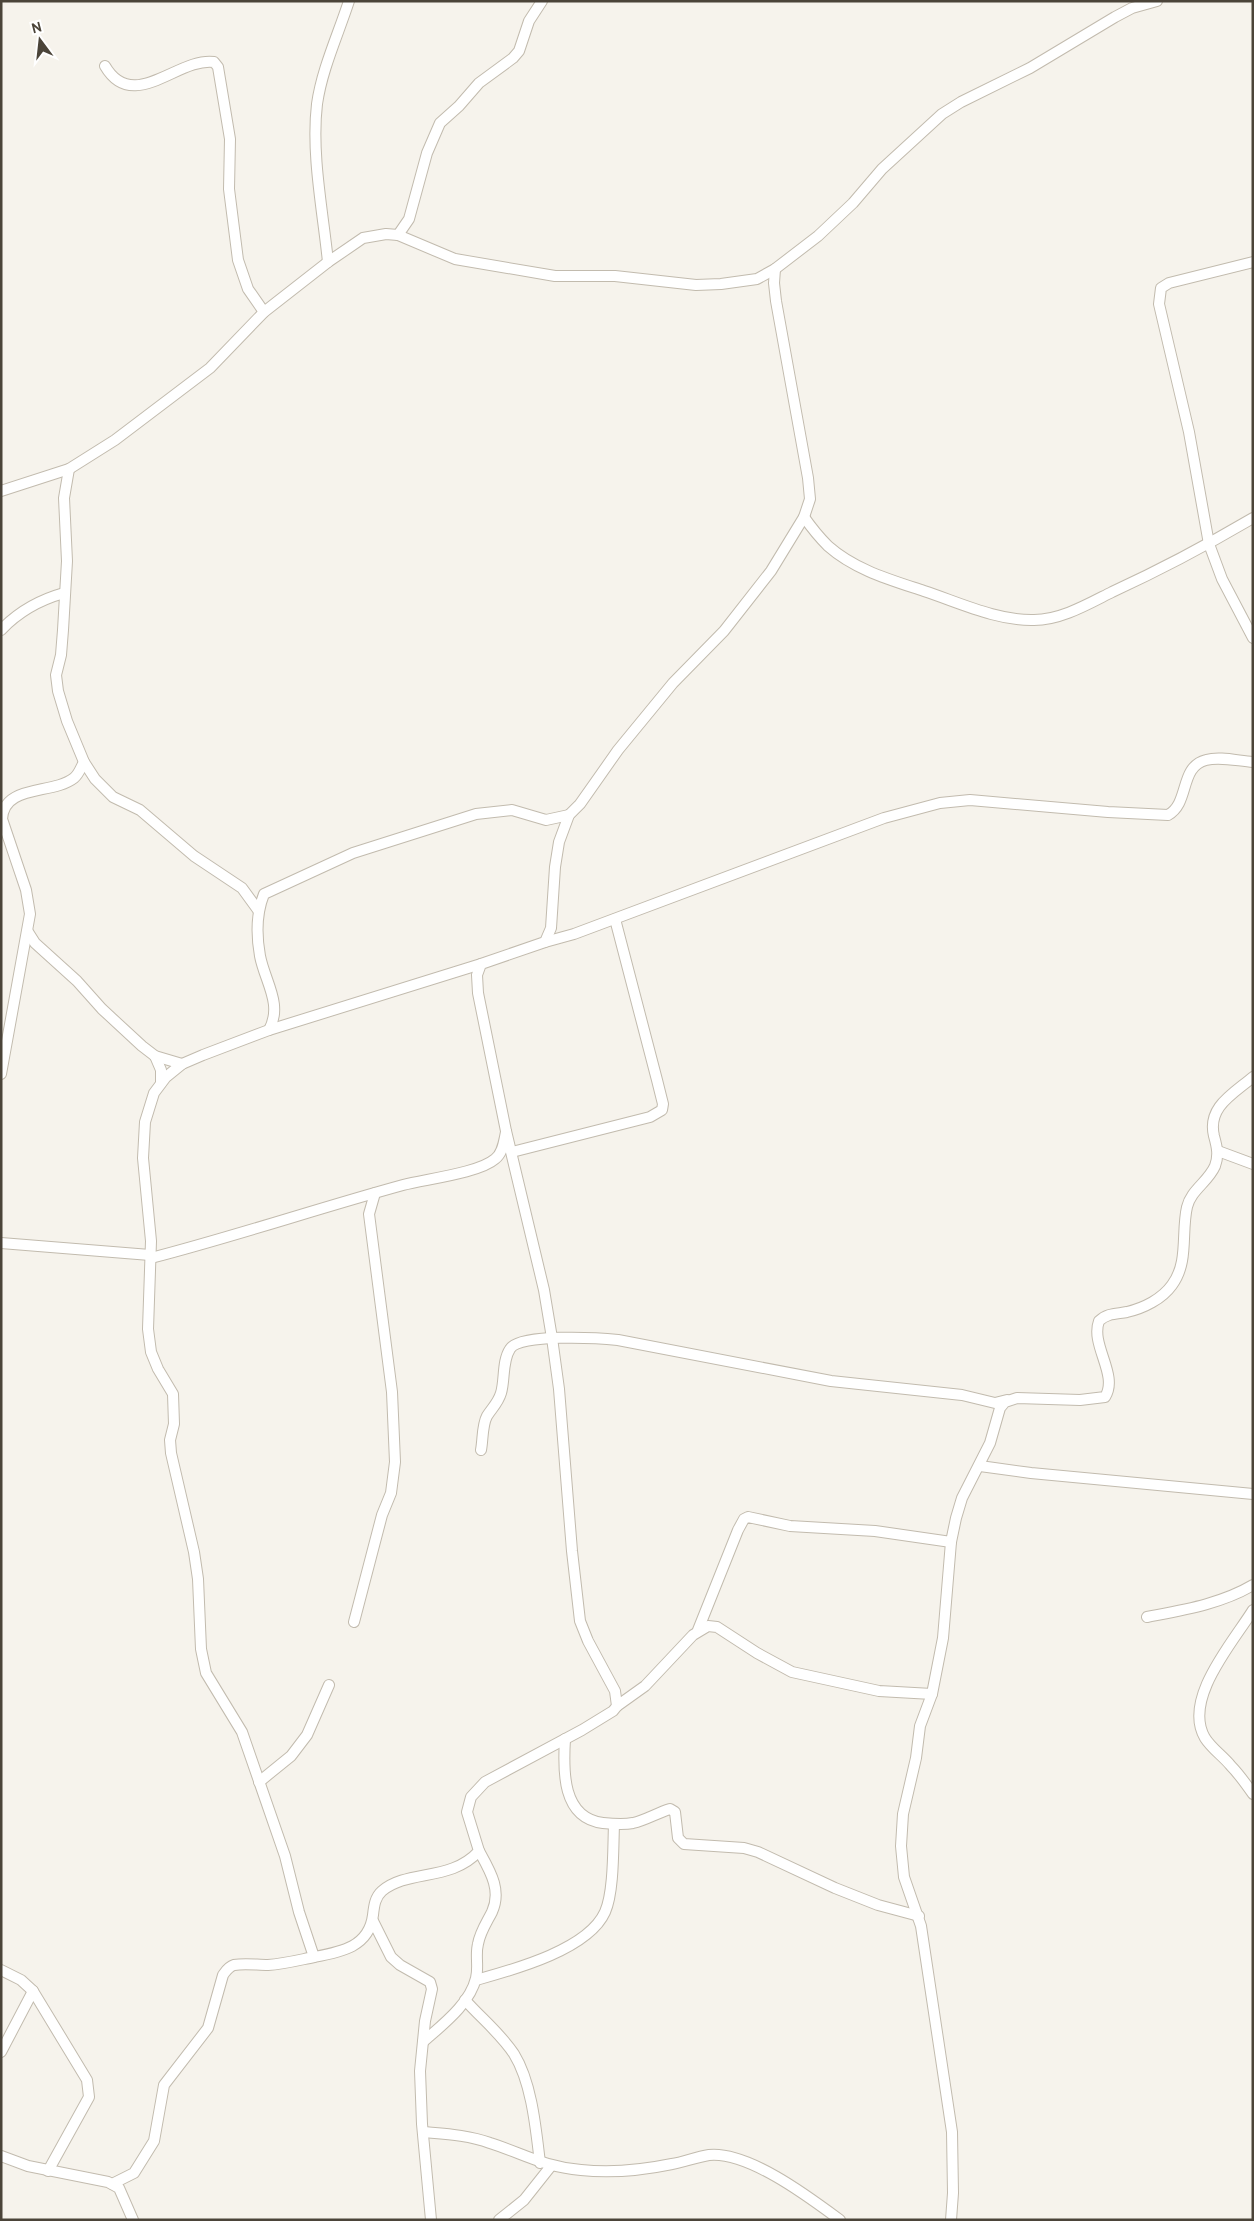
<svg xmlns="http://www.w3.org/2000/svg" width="1254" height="2221" font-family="Overpass,sans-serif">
  <rect width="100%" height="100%" fill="#f6f3ec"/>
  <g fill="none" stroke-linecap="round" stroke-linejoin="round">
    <defs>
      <g id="minor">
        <path d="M105 66C133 114 178 57 214 62L218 67 230 139 229 189 238 260 248 289 264 312"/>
        <polyline points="398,235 409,219 427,153 440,123 459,106 479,83 513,58 519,51 529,21 542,1"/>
        <path d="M328 262C323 212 311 154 317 104 322 69 338 35 349 1"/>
        <polyline points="1253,262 1169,283 1161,288 1159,304 1189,432 1209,544 1222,579 1253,638"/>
        <polyline points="69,469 64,498 67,561 63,630 61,655 56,675 58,691 67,721 84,762 95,779 113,797 140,810 194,856 242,888 258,910"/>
        <polyline points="1,491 69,469 115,440 210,368 264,312 328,262 363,238 386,234 398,235 455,259 555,276 615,276 696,285 721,284 757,279 775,269 818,236 853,203 882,169 942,114 961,102 1030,68 1115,17 1132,8 1157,1"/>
        <path d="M804 517C811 527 819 537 828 546 855 570 891 580 924 591 958 602 997 621 1034 620 1061 620 1088 604 1112 592 1160 570 1207 545 1253 518"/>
        <path d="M1 630C19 611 39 600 64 593"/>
        <polyline points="28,932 35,943 77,981 102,1009 142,1046 155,1056 182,1064"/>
        <path d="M545 942 574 934 884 818 940 803 970 800 1108 812 1168 815C1190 803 1179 767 1206 760 1220 756 1238 761 1253 762"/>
        <path d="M269 1030C283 1004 265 982 260 956 256 934 256 914 264 894L353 853 476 814 512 810 546 820 569 815"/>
        <polyline points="155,1056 161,1070 161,1083"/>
        <path d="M1 1074 30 914 26 890 2 819C4 784 52 795 74 778 79 774 81 767 84 762"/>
        <polyline points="1218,1151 1253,1164"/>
        <polyline points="512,1152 650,1117 662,1110 663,1104 657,1080 615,919"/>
        <polyline points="1,1243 150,1255"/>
        <path d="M151 1258C236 1236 319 1208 403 1185 426 1179 479 1173 495 1159 503 1153 504 1141 506 1132"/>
        <path d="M481 1450C483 1440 482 1425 487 1416 492 1408 498 1403 501 1393 505 1380 502 1361 510 1349 518 1333 600 1338 618 1340L831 1381 962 1395 995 1403 1007 1400"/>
        <polyline points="980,1466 1031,1473 1253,1494"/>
        <path d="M1253 1610C1234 1641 1182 1699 1205 1738 1212 1749 1223 1756 1231 1766 1239 1774 1246 1784 1253 1794"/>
        <path d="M1147 1617C1183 1610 1221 1604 1253 1585"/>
        <polyline points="354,1622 382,1515 391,1493 395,1462 392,1392 369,1214 375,1193"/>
        <polyline points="698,1630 738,1530 744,1519 748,1517 790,1526 875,1531 951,1542"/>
        <polyline points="617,1706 645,1686 693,1635 708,1626 717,1627 757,1653 792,1672 879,1691 932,1694"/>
        <path d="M565 1739C563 1771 562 1818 603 1823 613 1824 623 1825 633 1823 646 1820 657 1813 670 1809L675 1812 678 1838 684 1844 744 1848 758 1852 835 1888 878 1905 919 1916"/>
        <polyline points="259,1782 291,1756 307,1735 329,1685"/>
        <polyline points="373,1921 391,1957 400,1965 430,1982 432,1989 425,2021 420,2071 422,2124 431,2220"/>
        <polyline points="314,1957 299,1912 285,1856 242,1732 206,1673 201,1649 198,1579 194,1552 171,1453 170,1440 174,1424 173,1394 158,1369 151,1352 148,1329 151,1241 143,1158 145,1122 154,1093 166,1077 182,1064 203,1055 269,1030 481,964"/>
        <polyline points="1,1970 21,1980 33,1991 87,2080 89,2097 48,2171"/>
        <path d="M476 1980C512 1970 588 1950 605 1912 614 1892 613 1848 614 1825"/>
        <path d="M465 2000C481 2018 501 2034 514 2054 532 2083 536 2130 540 2163"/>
        <path d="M423 2042C442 2025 470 2004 476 1978 479 1967 475 1955 478 1944 480 1932 487 1922 492 1912 502 1890 490 1871 479 1851"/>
        <polyline points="1,2052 33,1991"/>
        <path d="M423 2132C445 2134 468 2135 490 2143 524 2154 544 2167 581 2170 610 2173 643 2170 672 2164 684 2162 696 2157 709 2155 748 2151 809 2197 840 2220"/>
        <polyline points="1,2156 28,2166 108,2182 119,2188 133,2220"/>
        <path d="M112 2184 134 2173 154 2141 164 2085 208 2028 223 1975C226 1971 228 1967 234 1965 245 1963 257 1965 268 1965 284 1964 299 1960 314 1957 341 1952 369 1947 373 1915 374 1906 375 1897 382 1891 408 1869 451 1882 479 1851L467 1812 471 1797 485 1782 582 1730 613 1711 617 1706 615 1691 588 1641 580 1621 572 1551 559 1389 552 1338 544 1290 506 1131 478 993 477 975 481 964 545 942 551 928 555 867 559 842 569 815 580 804 618 750 673 683 724 631 771 571 804 517 810 499 808 478 776 301 774 283 775 269"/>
        <polyline points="499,2220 524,2200 551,2166"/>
        <path d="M951 2220 953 2193 952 2132 921 1926 904 1877 901 1846 903 1814 916 1758 920 1726 932 1694 943 1638 951 1542 956 1518 962 1498 990 1443 1000 1408 1005 1402 1017 1398 1080 1400 1105 1397C1119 1375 1090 1345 1099 1321 1107 1313 1117 1314 1127 1312 1144 1308 1162 1299 1172 1285 1189 1262 1181 1233 1187 1207 1191 1190 1208 1182 1215 1166 1219 1155 1217 1147 1214 1136 1207 1107 1233 1094 1253 1077"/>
      </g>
    </defs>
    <use href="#minor" stroke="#c2bbae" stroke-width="12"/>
    <use href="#minor" stroke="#fff" stroke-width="10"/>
  </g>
  <rect width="1254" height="2221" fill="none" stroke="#4b4439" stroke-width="5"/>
  <g transform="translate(40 40) rotate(345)" stroke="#ffffff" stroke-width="4" paint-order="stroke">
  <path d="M0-4L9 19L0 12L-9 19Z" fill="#4b4439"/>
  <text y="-8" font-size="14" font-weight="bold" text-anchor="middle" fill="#4b4439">N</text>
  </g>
</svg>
